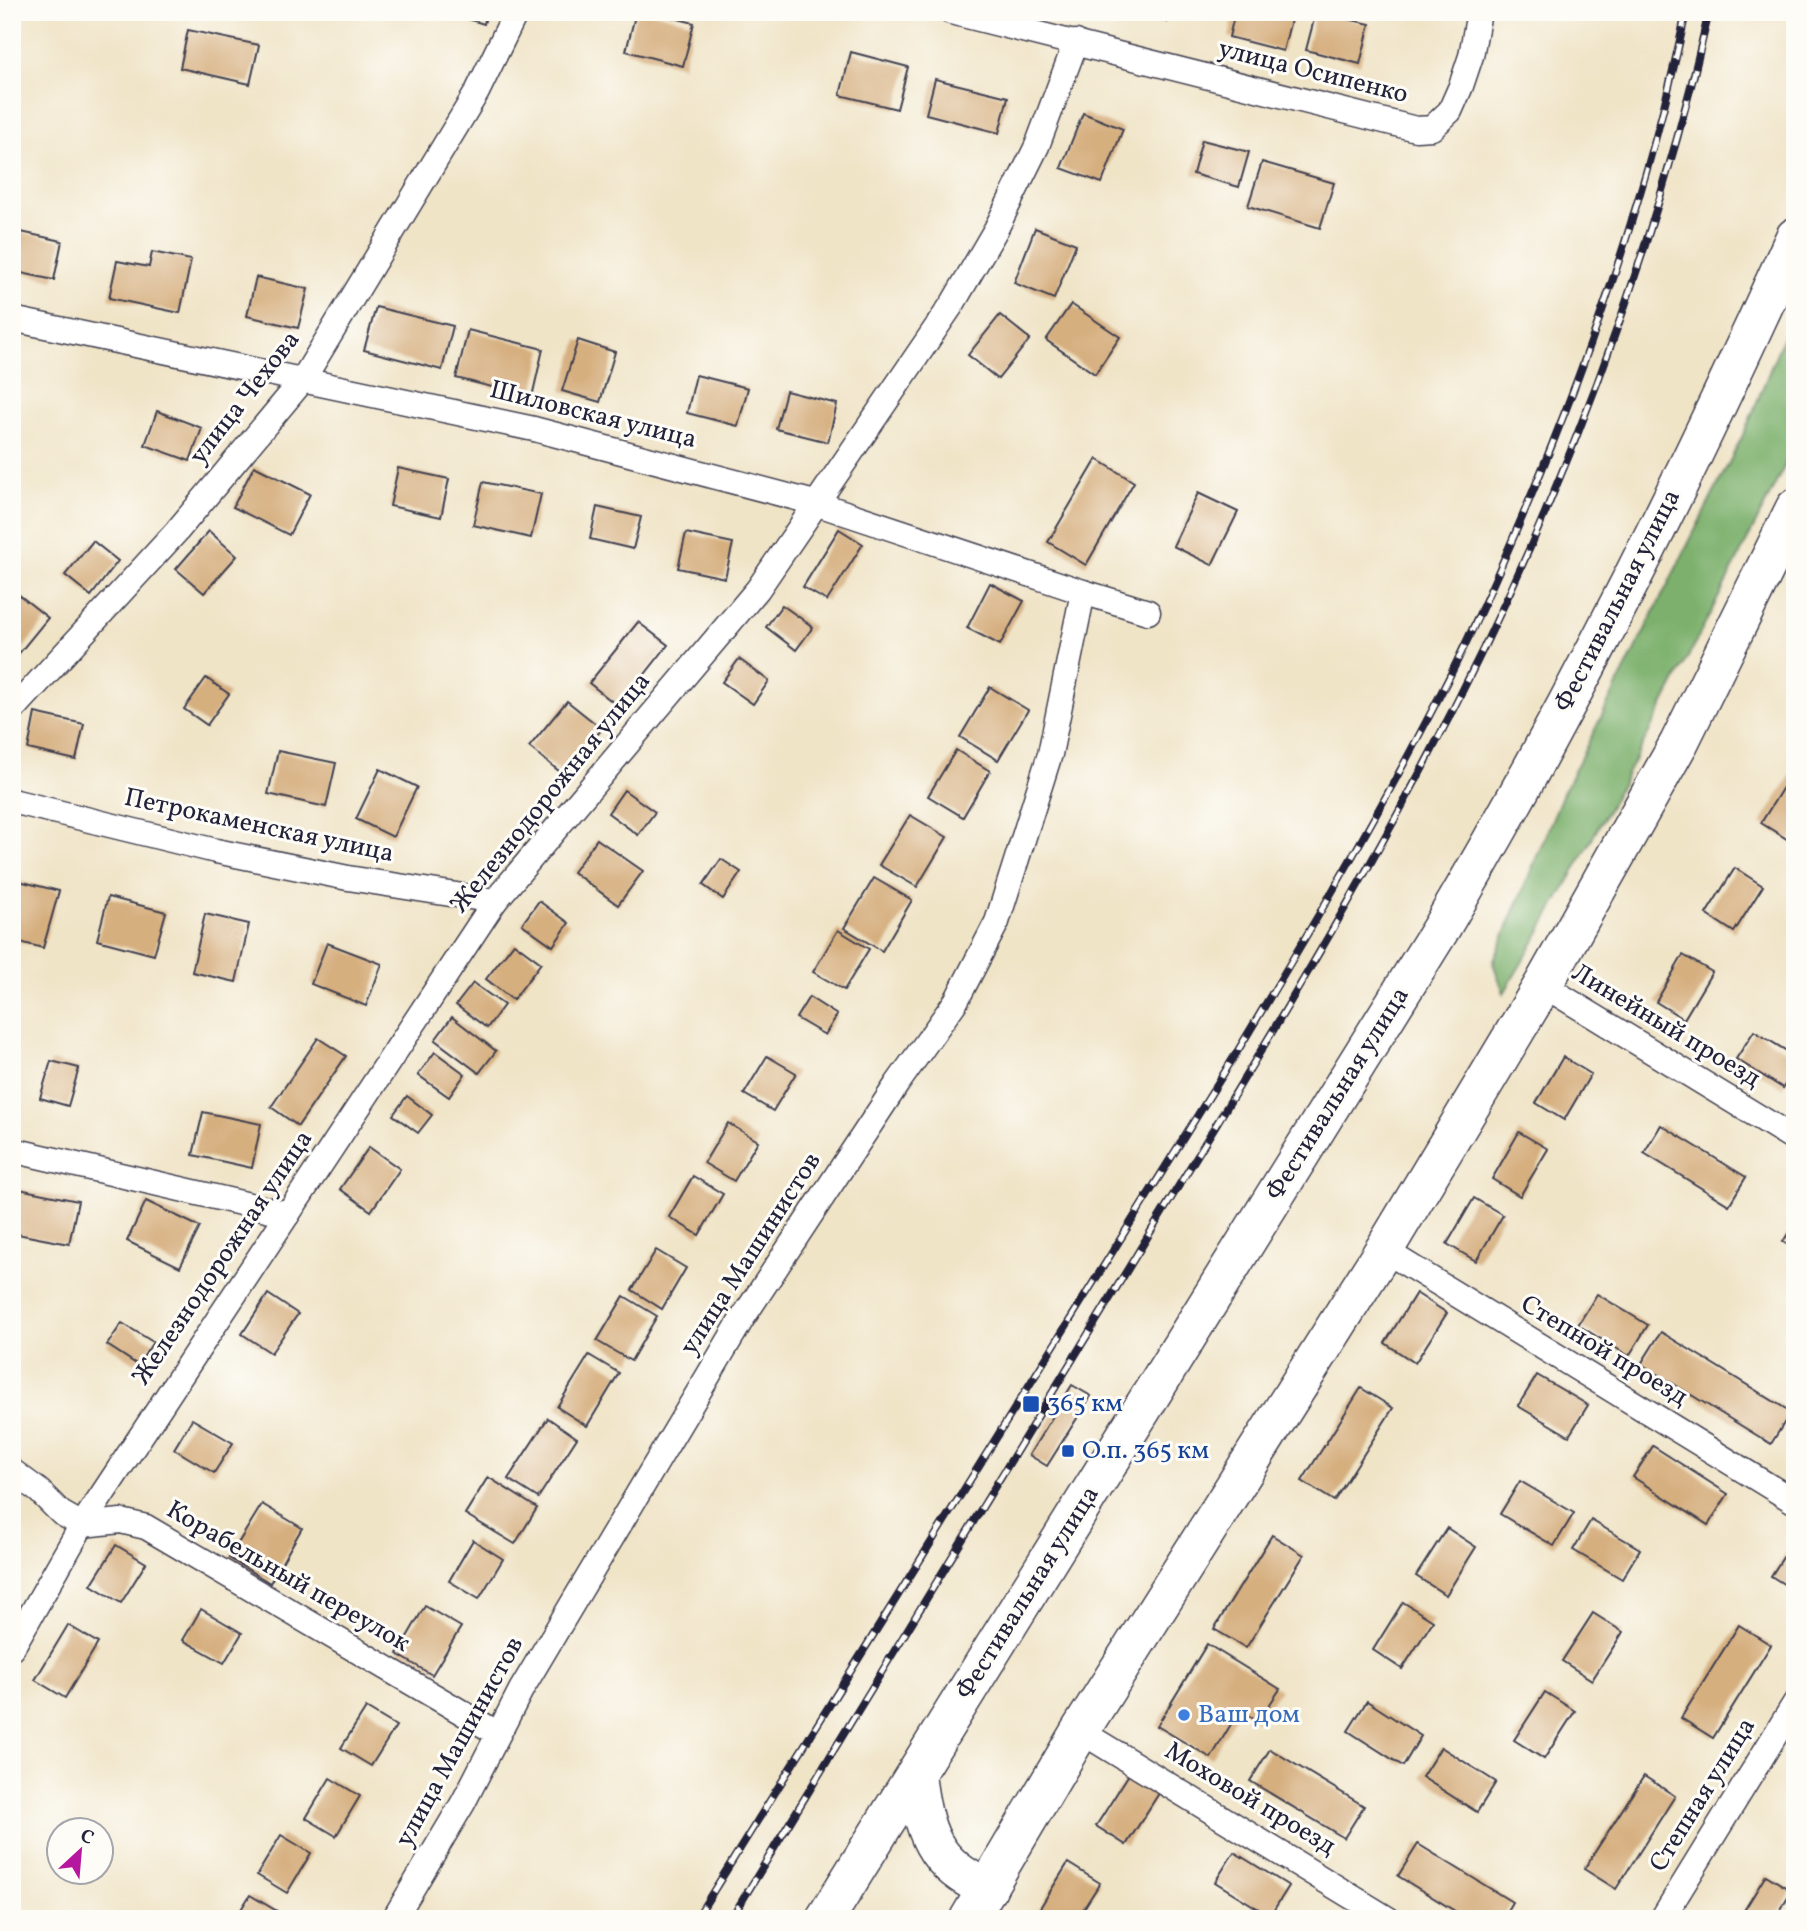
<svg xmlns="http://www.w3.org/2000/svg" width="1807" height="1931" font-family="Vollkorn,serif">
  <rect width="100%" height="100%" fill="#fdfcf7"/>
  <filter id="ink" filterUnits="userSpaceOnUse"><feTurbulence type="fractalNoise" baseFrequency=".0143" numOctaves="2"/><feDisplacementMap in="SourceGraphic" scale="14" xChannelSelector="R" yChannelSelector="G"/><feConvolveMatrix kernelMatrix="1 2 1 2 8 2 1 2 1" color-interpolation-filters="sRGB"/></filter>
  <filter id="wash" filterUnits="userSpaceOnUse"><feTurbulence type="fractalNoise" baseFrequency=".00686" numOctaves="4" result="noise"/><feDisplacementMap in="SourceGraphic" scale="28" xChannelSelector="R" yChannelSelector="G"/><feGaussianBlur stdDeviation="1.57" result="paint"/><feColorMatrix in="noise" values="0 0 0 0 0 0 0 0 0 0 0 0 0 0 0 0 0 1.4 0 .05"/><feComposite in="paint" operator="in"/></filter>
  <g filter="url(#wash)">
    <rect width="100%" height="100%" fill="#f0e4c7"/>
    <path fill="#7bb06c" stroke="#4e6954" stroke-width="2" d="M1795 308V438L1784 467C1695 645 1606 822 1504 993L1493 963 1563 793 1746 429Z"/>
    <g id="blocks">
      <g fill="#d6af7f">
        <polygon points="445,12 487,12 484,24"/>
        <polygon points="636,12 651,12 694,23 683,66 626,51"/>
        <polygon points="1134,12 1169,12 1167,22"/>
        <polygon points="1235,12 1293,12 1283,51 1229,37"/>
        <polygon points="1316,12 1370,24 1360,64 1306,50"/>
        <polygon points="188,30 259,45 250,84 180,68"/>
        <polygon points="851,52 908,67 897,109 840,95"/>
        <polygon points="935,79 1008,97 999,133 926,114"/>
        <polygon points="1083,113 1123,129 1102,183 1061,168"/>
        <polygon points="1202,140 1249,152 1239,187 1193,174"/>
        <polygon points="1262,162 1334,183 1320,228 1248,206"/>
        <polygon points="1035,228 1076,244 1054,299 1014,283"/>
        <polygon points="12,230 62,241 54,280 12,271"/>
        <polygon points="152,252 191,260 180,313 109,298 117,261 149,267"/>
        <polygon points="256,277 308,289 298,328 247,316"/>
        <polygon points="1071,304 1120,337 1095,374 1046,340"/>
        <polygon points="376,307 453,326 442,370 364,350"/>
        <polygon points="1000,315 1030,339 998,379 968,355"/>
        <polygon points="468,330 543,349 532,397 456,378"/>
        <polygon points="578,340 615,352 600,402 562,391"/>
        <polygon points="696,375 748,388 738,426 687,413"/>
        <polygon points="786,391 837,404 828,442 776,429"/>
        <polygon points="157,411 202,428 190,461 145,445"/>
        <polygon points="1097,459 1134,482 1086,565 1048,542"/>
        <polygon points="254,466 310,494 289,535 233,507"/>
        <polygon points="398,468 449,479 441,517 390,506"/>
        <polygon points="483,482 541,494 531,538 473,525"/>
        <polygon points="1198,493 1238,512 1212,565 1173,546"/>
        <polygon points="597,507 641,517 633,549 590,539"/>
        <polygon points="839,529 863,544 827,601 803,587"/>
        <polygon points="209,531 237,556 204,593 176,569"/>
        <polygon points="686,533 733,543 725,578 678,568"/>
        <polygon points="93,541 118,561 91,596 65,575"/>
        <polygon points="990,583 1024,601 1000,645 967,628"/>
        <polygon points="18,594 48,618 12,662 12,600"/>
        <polygon points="782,605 813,627 796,650 766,627"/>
        <polygon points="638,622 668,645 619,707 589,683"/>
        <polygon points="739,659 769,681 753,704 722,682"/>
        <polygon points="206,678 229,694 207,725 184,709"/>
        <polygon points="990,687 1028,710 998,760 960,737"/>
        <polygon points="567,701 602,729 564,775 529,747"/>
        <polygon points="35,713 84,724 76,760 28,749"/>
        <polygon points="956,750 990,771 963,817 928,796"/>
        <polygon points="278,751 336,763 326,807 268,794"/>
        <polygon points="1795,768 1795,832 1790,841 1761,823"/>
        <polygon points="380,769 417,787 393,837 356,819"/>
        <polygon points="624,790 655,812 638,835 608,813"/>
        <polygon points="910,815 947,837 917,887 879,865"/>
        <polygon points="597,839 643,871 618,905 573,872"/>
        <polygon points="721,859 741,872 723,899 703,885"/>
        <polygon points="1735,868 1763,886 1734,932 1706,914"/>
        <polygon points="874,878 912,900 882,951 844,928"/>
        <polygon points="15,880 59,891 43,948 12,940 12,892"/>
        <polygon points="108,897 166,912 154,955 97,940"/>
        <polygon points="539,901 569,923 553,946 522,924"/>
        <polygon points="205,914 249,924 236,982 192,972"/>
        <polygon points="838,930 869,949 844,990 813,972"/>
        <polygon points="327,943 382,964 366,1006 311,984"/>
        <polygon points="514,943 541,963 513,1000 486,979"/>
        <polygon points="1683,955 1712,972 1684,1019 1656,1002"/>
        <polygon points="473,983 504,1005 487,1028 456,1005"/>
        <polygon points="809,997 837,1015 825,1035 796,1018"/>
        <polygon points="452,1017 496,1051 479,1073 435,1040"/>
        <polygon points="1754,1031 1795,1056 1795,1068 1783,1088 1736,1059"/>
        <polygon points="318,1038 346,1056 298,1126 271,1107"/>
        <polygon points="435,1052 465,1074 449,1097 418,1075"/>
        <polygon points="767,1056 796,1073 773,1111 744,1094"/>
        <polygon points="1563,1057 1591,1074 1564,1120 1536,1103"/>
        <polygon points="51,1061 79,1068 68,1106 40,1098"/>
        <polygon points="407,1096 432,1115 418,1133 393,1115"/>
        <polygon points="203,1112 261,1124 252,1168 193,1155"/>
        <polygon points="728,1123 758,1141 734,1181 704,1163"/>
        <polygon points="1661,1125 1746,1177 1729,1205 1644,1153"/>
        <polygon points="1519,1132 1548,1149 1520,1196 1492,1179"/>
        <polygon points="369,1147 400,1169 371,1211 340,1189"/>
        <polygon points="693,1176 723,1194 699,1235 669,1217"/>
        <polygon points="19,1189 78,1201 69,1244 12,1233"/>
        <polygon points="1474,1198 1503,1215 1476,1261 1447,1244"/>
        <polygon points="146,1201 200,1227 180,1267 127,1241"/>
        <polygon points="1795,1222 1795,1249 1783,1242"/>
        <polygon points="656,1250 686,1268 662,1309 632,1290"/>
        <polygon points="1416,1293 1447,1313 1415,1363 1385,1343"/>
        <polygon points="268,1294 298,1314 271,1353 242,1334"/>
        <polygon points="1597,1294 1648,1325 1629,1356 1578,1325"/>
        <polygon points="624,1296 657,1316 631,1361 597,1341"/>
        <polygon points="122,1323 153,1342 138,1365 107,1345"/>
        <polygon points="1661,1332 1791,1412 1771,1444 1641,1364"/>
        <polygon points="589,1355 619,1373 587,1426 557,1407"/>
        <polygon points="1537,1375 1588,1405 1569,1436 1518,1406"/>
        <polygon points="1072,1385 1091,1396 1047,1466 1029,1455"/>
        <polygon points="1361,1388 1393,1408 1334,1501 1302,1481"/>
        <polygon points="548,1418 577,1438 538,1498 508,1479"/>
        <polygon points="192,1419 233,1443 214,1473 174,1449"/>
        <polygon points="1653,1446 1728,1494 1708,1525 1633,1477"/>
        <polygon points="488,1477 537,1508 515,1544 465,1514"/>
        <polygon points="1520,1481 1574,1513 1554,1546 1500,1514"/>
        <polygon points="262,1504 302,1528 270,1583 229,1558"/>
        <polygon points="1591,1520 1640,1549 1622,1579 1573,1550"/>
        <polygon points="1447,1528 1476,1547 1446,1595 1416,1576"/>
        <polygon points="1272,1535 1304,1555 1246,1648 1214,1629"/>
        <polygon points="1795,1539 1795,1591 1771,1576"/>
        <polygon points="473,1540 503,1559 479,1599 449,1581"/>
        <polygon points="116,1545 146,1563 121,1603 91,1585"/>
        <polygon points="1403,1602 1433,1621 1402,1669 1373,1650"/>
        <polygon points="425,1606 461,1627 432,1675 397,1654"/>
        <polygon points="201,1609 242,1633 224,1663 183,1640"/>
        <polygon points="1593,1613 1623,1632 1592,1680 1562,1661"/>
        <polygon points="68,1625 98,1643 65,1698 35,1680"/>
        <polygon points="1739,1625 1771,1645 1713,1738 1681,1718"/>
        <polygon points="1207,1644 1280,1689 1258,1722 1240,1709 1211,1758 1157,1726"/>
        <polygon points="1545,1692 1575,1711 1544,1759 1514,1740"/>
        <polygon points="1367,1701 1421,1736 1403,1766 1348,1731"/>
        <polygon points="366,1708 396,1726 371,1766 341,1748"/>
        <polygon points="1441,1747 1496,1782 1477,1812 1422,1777"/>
        <polygon points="1270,1749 1364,1806 1344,1838 1250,1781"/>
        <polygon points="1131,1771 1161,1790 1126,1845 1096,1826"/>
        <polygon points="1644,1776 1675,1796 1616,1889 1584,1869"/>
        <polygon points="330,1778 360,1796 336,1836 306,1818"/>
        <polygon points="281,1835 311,1853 287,1893 257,1875"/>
        <polygon points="1418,1844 1512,1902 1502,1919 1468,1919 1398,1876"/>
        <polygon points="1234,1852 1289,1886 1270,1916 1215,1882"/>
        <polygon points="1068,1863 1100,1883 1077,1919 1033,1919"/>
        <polygon points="1766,1875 1792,1891 1775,1919 1750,1919 1742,1914"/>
        <polygon points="250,1895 280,1913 277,1919 235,1919"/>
      </g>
    </g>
  </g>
  <g filter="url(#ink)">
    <use href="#blocks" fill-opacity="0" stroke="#413f50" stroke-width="2"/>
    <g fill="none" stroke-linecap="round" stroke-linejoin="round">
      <defs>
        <g id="street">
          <polyline points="951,12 1416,129 1432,128 1450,111 1461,86 1471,56 1479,12"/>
          <polyline points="12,319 534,429 815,503 1083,592 1148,612"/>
          <polyline points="12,711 177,531 302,381 477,92 516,12"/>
          <polyline points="12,801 216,851 348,878 495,901"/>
          <polyline points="1543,985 1795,1139"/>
          <polyline points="12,1150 288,1214"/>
          <polyline points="1384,1250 1795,1502"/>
          <polyline points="12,1471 39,1491 61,1513 82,1525 121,1521 146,1527 497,1733"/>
          <polyline points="12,1648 82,1525 495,901 758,589 953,303 996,229 1037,146 1076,42"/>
          <polyline points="1080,1731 1388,1919"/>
          <polyline points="394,1919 463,1803 521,1690 742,1319 897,1084 956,1001 997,922 1050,754 1083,592"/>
          <polyline points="1662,1919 1795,1703"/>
        </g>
        <g id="primary">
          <path d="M916 1775C923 1829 932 1866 988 1888"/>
          <path d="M825 1919 1440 930C1572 707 1688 474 1795 237"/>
          <polyline points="969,1919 1080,1731 1384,1250 1543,985 1679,743 1795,508"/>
        </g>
      </defs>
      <use href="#street" stroke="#413f50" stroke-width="27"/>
      <use href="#primary" stroke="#413f50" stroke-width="41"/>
      <use href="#street" stroke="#fff" stroke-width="24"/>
      <use href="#primary" stroke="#fff" stroke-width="38"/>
      <defs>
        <g id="rail">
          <path d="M696 1919 1234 1057C1305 939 1376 820 1439 697 1470 638 1497 576 1523 515 1592 353 1650 184 1686 12"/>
          <path d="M731 1919C866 1697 1002 1475 1137 1254 1235 1094 1334 934 1422 769 1549 531 1649 275 1709 12"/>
        </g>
      </defs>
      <use href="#rail" stroke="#22223b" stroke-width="8"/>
      <use href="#rail" stroke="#fdfcf7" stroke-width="5" stroke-dasharray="16" stroke-linecap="butt"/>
    </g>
  </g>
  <g fill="#1a4fb4" stroke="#fdfcf7" stroke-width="2.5">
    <rect x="1022" y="1395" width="18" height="18" rx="3.5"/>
    <rect x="1061" y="1444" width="14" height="14" rx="3.5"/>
  </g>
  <circle fill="#3f7fe0" stroke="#fdfcf7" stroke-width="2.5" cx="1184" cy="1715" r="7"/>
  <g text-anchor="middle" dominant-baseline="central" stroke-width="6" stroke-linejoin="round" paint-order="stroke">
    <g font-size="26" fill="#22223b" stroke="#fdfcf7">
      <text transform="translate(1313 72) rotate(14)">улица Осипенко</text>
      <text transform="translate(245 398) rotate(-52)">улица Чехова</text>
      <text transform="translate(593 415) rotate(14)">Шиловская улица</text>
      <text transform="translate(1618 601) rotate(-63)">Фестивальная улица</text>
      <text transform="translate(551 793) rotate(-51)">Железнодорожная улица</text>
      <text transform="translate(259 826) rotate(12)">Петрокаменская улица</text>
      <text transform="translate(1666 1026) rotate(31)">Линейный проезд</text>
      <text transform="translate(1338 1094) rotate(-58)">Фестивальная улица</text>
      <text transform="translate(751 1254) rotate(-57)">улица Машинистов</text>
      <text transform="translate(223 1258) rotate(-56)">Железнодорожная улица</text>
      <text transform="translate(1604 1351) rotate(31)">Степной проезд</text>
      <text transform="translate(288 1577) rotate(30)">Корабельный переулок</text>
      <text transform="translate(1028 1593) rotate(-58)">Фестивальная улица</text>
      <text transform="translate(460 1742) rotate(-61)">улица Машинистов</text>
      <text transform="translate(1703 1795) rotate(-58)">Степная улица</text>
      <text transform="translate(1250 1799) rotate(31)">Моховой проезд</text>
    </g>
    <g font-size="26" fill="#164399" stroke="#fdfcf7" text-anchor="start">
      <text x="1047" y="1404">365 км</text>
      <text x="1082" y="1451">О.п. 365 км</text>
    </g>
    <g font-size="26" fill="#366cbe" stroke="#fdfcf7" text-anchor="start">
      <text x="1198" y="1715">Ваш дом</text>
    </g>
  </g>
  <rect width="1807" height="1931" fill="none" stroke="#fdfcf7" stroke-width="42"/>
  <g transform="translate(80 1851) rotate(26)"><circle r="33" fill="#fdfcf7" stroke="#a5a5ac" stroke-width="2"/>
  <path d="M0-5L12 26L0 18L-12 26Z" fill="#b5179e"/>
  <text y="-10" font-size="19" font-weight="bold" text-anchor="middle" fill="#22223b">С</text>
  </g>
</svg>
